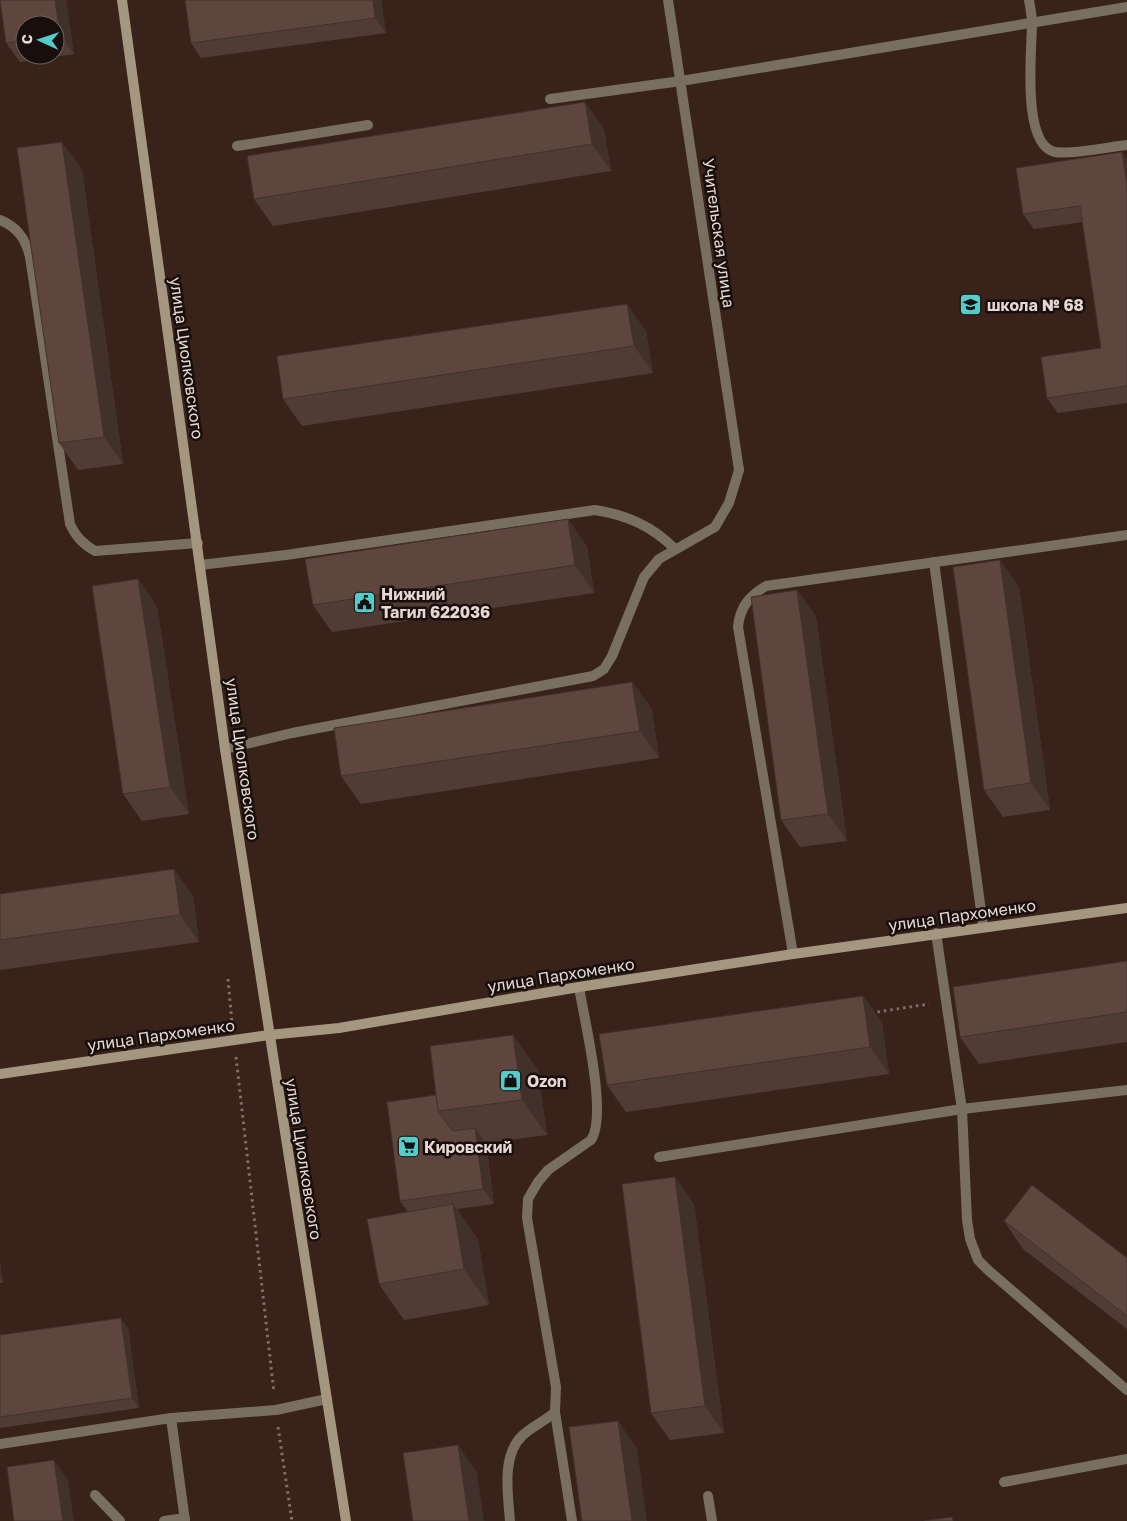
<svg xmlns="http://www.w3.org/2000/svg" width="1127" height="1521" font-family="'Golos Text',sans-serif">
  <rect width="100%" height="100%" fill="#38221a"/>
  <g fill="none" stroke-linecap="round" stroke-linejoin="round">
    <g stroke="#826f68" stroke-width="3" stroke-dasharray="2.5 4" stroke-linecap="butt">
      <polyline points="228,979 232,1023"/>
      <polyline points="871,1013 929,1004"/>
      <polyline points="236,1057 274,1393"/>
      <polyline points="278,1427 292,1521"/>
    </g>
    <g stroke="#786f60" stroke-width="10">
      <path d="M1029 0C1030 7 1032 15 1032 23 1032 49 1021 145 1055 152 1072 155 1108 147 1127 145"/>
      <polyline points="550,99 681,81 1127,7"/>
      <polyline points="237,146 368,125"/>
      <path d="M0 220C18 227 26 240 30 257L70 524C76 537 83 544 95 551L198 543"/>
      <polyline points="934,562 983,926"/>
      <path d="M200 565 286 555 595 510C627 515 652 526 675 549"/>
      <polyline points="225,749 292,733 593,676 604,669 612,656 644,577 659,559 715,527 729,503 739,470"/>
      <polyline points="936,933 962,1109 967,1220 970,1239 978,1260 988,1270 1127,1390"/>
      <path d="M793 954 738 627C740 607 749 596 766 586L1127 535"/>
      <polyline points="659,1157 962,1109 1127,1090"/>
      <polyline points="555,1412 572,1521"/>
      <polyline points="171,1418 185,1521"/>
      <polyline points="0,1444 171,1418 276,1410 327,1399"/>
      <polyline points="1004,1482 1127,1459"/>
      <polyline points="95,1495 120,1521"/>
      <polyline points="708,1496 712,1521"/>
      <polyline points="164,1521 185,1518"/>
      <path d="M510 1521C508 1494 501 1455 523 1435 533 1426 545 1421 555 1412L556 1387 527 1218 528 1199 538 1182 548 1170 591 1140C608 1115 584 1019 579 987"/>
    </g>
    <polyline stroke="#786f60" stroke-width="10" points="668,0 739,470"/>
    <g stroke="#a5977f" stroke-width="10">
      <polyline points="122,0 225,749 346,1521"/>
      <polyline points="0,1074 269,1035 339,1028 579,987 793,954 1127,908"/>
    </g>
  </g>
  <g fill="#513c35" fill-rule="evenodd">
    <path d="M0 0H66L74 54 20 62 6 43ZM25 25H55V55H25Z"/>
    <polygon points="381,0 386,33 201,58 191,43"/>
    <polygon points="604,129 611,171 273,226 254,199"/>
    <polygon points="1127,159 1127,403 1058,413 1047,398 1101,348 1083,222 1034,229 1023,214"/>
    <polygon points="82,169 123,464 78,470 59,443"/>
    <polygon points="646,331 653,373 302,426 283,399"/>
    <polygon points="587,546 594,593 332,632 313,605"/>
    <polygon points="138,579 157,607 189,814 142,821 123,794"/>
    <polygon points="1019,587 1050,810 1003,817 984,790"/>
    <polygon points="797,590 816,617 847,841 800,847 781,820"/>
    <polygon points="632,682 652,709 659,758 361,804 341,776"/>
    <polygon points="174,869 193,896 199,942 0,970 0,894"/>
    <polygon points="1127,961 1127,1042 979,1064 960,1037"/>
    <polygon points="863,996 882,1023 889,1074 626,1112 607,1085"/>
    <polygon points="513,1035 538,1070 547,1135 486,1143 494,1204 457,1209 478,1240 489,1305 404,1320 379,1284 408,1212 400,1201 436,1095"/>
    <polygon points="694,1204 724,1433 670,1440 651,1413"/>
    <polygon points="1004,1221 1127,1258 1127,1329 1023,1249"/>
    <polygon points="0,1261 3,1283 0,1283"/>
    <polygon points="128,1328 139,1408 0,1428 0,1335"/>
  </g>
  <g fill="#42312b">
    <polygon points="55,0 66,0 74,54 60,35"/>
    <polygon points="373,0 381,0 386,33 375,18"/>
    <polygon points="585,102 604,129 611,171 592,144"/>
    <polygon points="62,142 82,169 123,464 104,437"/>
    <polygon points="1122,152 1127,159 1127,185"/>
    <polygon points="627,304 646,331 653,373 634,346"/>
    <polygon points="568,519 587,546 594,593 575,565"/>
    <polygon points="1000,560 1019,587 1050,810 1031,783"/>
    <polygon points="138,579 157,607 189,814 170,787"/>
    <polygon points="797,590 816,617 847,841 828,814"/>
    <polygon points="632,682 652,709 659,758 640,731"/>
    <polygon points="174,869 193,896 199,942 180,915"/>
    <polygon points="863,996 882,1023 889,1074 870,1047"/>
    <polygon points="513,1035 538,1070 547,1135 522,1100"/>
    <polygon points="475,1128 486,1143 494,1204 483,1189"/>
    <polygon points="675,1177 694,1204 724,1433 705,1406"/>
    <polygon points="453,1204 478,1240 489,1305 464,1269"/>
    <polygon points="0,1261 3,1283 0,1278"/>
    <polygon points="121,1318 128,1328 139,1408 132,1398"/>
    <polygon points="618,1421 637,1448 647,1521 632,1521"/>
    <polygon points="458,1445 477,1472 484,1521 469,1521"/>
    <polygon points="54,1460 68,1480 74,1521 63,1521"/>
  </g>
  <g fill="#5e463e" stroke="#42312b">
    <polygon points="0,0 55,0 60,35 55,35 55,25 25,25 25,40 6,43"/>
    <polygon points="185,0 373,0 375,18 191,43"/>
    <polygon points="585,102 592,144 254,199 247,156"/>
    <polygon points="62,142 104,437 59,443 17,148"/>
    <polygon points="1122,152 1127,185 1127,386 1047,398 1041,357 1101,348 1080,206 1023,214 1016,168"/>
    <polygon points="627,304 634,346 283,399 277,356"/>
    <polygon points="568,519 575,565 313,605 305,559"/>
    <polygon points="1000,560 1031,783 984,790 953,567"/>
    <polygon points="138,579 170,787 123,794 92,586"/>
    <polygon points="797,590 828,814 781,820 751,597"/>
    <polygon points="632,682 640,731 341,776 334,728"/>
    <polygon points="174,869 180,915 0,940 0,894"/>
    <polygon points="1127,961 1127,1012 960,1037 953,987"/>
    <polygon points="863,996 870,1047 607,1085 599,1034"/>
    <polygon points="513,1035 522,1100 438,1111 430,1046"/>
    <polygon points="436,1095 438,1111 453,1131 475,1128 483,1189 400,1201 387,1102"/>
    <polygon points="675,1177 705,1406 651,1413 622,1184"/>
    <polygon points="1032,1185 1127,1258 1127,1316 1004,1221"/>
    <polygon points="453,1204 464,1269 379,1284 367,1219"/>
    <polygon points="121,1318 132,1398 0,1417 0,1335"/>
    <polygon points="618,1421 632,1521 582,1521 569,1427"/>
    <polygon points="458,1445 469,1521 413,1521 403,1453"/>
    <polygon points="54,1460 63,1521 14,1521 7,1467"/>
    <polygon points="952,1517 953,1521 924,1521"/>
  </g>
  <defs>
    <symbol id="school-square" viewBox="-11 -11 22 22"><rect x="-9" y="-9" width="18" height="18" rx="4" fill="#53cdca" stroke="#180e0b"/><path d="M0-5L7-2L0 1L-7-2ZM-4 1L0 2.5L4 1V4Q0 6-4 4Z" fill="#111"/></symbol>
    <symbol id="civic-square" viewBox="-11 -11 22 22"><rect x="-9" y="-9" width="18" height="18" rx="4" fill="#53cdca" stroke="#180e0b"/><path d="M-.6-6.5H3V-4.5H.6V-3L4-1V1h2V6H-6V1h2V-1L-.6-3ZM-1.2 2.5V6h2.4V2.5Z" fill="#111"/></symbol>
    <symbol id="shop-square" viewBox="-11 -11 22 22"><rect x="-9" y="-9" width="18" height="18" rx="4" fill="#53cdca" stroke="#180e0b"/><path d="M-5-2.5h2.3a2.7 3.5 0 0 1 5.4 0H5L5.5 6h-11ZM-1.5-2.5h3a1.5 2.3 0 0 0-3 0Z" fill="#111"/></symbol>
    <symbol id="supermarket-square" viewBox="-11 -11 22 22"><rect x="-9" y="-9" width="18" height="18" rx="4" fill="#53cdca" stroke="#180e0b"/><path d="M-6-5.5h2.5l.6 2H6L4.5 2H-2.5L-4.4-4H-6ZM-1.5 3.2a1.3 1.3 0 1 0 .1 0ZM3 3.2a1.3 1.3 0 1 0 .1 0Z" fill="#111"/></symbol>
  </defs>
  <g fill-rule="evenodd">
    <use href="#school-square" x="958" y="292" width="25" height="25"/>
    <use href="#civic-square" x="352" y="590" width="25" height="25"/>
    <use href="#shop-square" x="498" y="1068" width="25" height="25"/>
    <use href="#supermarket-square" x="396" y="1134" width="25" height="25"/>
  </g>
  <g text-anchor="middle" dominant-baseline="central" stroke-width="5" stroke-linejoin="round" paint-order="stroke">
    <g font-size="16" fill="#e7d8d3" stroke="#180e0b">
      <text transform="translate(719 233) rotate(82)">Учительская улица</text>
      <text transform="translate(187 358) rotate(82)">улица Циолковского</text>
      <text transform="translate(243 759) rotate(82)">улица Циолковского</text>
      <text transform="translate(962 915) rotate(-8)">улица Пархоменко</text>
      <text transform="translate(561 975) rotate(-9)">улица Пархоменко</text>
      <text transform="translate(161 1035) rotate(-8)">улица Пархоменко</text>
      <text transform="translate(304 1159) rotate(81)">улица Циолковского</text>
    </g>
    <g font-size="16" font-weight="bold" fill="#e7d8d3" stroke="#180e0b" text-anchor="start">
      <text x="987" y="305">школа № 68</text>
      <text x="381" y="594">Нижний<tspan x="381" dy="18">Тагил 622036</tspan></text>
      <text x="527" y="1081">Ozon</text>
      <text x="424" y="1147">Кировский</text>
    </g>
  </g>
  <g transform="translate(40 40) rotate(273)"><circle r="24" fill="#180e0b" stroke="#6b5f5b"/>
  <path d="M0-4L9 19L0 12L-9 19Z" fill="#53cdca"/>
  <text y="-8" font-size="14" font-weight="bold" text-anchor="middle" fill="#e7d8d3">С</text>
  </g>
</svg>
